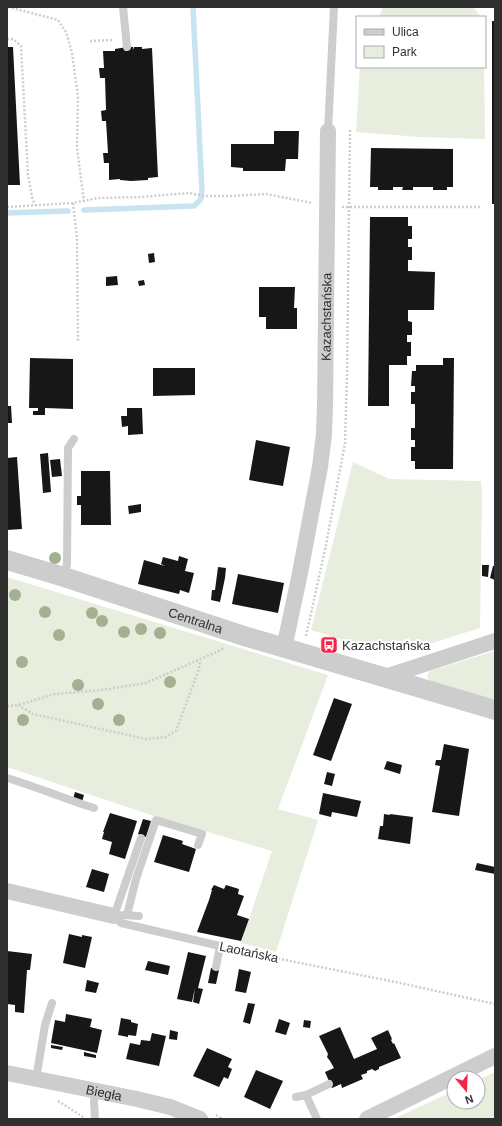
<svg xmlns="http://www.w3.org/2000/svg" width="502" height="1126" font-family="Arial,sans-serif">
  <rect width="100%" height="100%" fill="#fff"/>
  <g fill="#e8eedd">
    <polygon points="383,7 473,7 481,17 379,17"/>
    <polygon points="360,67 484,67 485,139 419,137 356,132"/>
    <polygon points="353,462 389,479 481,481 482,496 480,628 400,653 361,646 311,630"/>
    <polygon points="7,577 328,675 278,809 318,820 276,952 241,943 272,851 154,816 7,767"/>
    <path d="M495 651V700L429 681C427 676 427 674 430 671Z"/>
    <polygon points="495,1072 495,1119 393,1119 454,1091 454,1102 478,1102 478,1080"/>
  </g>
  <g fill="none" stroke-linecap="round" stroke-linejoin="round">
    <g stroke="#c7e4ef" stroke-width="5.5">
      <polyline points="84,210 194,206 201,199 202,191 193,7"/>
      <polyline points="7,213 68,211"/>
    </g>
  </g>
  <g fill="#171717">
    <rect x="492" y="21" width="3" height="183"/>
    <polygon points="7,47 13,47 20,185 7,185"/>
    <polygon points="127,47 133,47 134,50 134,47 142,47 142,49 152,48 158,177 148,178 148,180 131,181 120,180 120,179 109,180 109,163 104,163 103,153 108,153 106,121 102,121 101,111 106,110 105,78 100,78 99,68 104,68 103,51 115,51 115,49"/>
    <polygon points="274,131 299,131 298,159 286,159 285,171 243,171 243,168 231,167 231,144 274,144"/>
    <polygon points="371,148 453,149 453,187 447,187 447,190 433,190 433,187 413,187 413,190 402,190 403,187 393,187 393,190 378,190 378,187 370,187"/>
    <polygon points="370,217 408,217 408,226 412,226 412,239 408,239 408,247 412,247 412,260 408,260 408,271 435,272 434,310 408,310 408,321 412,322 412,335 407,335 407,342 411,342 411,356 407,356 407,365 389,365 389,406 368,406"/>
    <polygon points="154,253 155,262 149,263 148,254"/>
    <polygon points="117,276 118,285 106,286 106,277"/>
    <polygon points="144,280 145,285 139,286 138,281"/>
    <polygon points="259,287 295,287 294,308 297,308 297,329 266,329 266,317 259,317"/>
    <polygon points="30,358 73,359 73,409 45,408 45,415 33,415 33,411 38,411 38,408 29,408"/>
    <polygon points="443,358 454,358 453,469 415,469 415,461 411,461 411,447 415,447 415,440 411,440 411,428 415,428 415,404 411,404 411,392 415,392 415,386 411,386 412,371 416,371 416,365 443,365"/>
    <polygon points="153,368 195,368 195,395 153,396"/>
    <polygon points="7,406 11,406 12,423 7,423"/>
    <polygon points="127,408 142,408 143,434 128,435 128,426 122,427 121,416 127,416"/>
    <polygon points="256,440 290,447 283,486 249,480"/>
    <polygon points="48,453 51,492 43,493 40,454"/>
    <polygon points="17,457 22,529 7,530 7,458"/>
    <polygon points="60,459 62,476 52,477 50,460"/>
    <polygon points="81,471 110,471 111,525 81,525 81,505 77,505 77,496 81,496"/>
    <polygon points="141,504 141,512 129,514 128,506"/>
    <polygon points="179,556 188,559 185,571 194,573 189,593 180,590 179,594 138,584 144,560 165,566 161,564 163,557 178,561"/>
    <polygon points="482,565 489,565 488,577 482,576"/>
    <polygon points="493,566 495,566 495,580 490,578"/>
    <polygon points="218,567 226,568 225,578 220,602 211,600 212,590 215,590"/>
    <polygon points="238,574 284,583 278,613 232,604"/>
    <polygon points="334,698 352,704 331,761 313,755"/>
    <polygon points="444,744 469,749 459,816 432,812 440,766 435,765 436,760 441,760"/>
    <polygon points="387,761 402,765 400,774 384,769"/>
    <polygon points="327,772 335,774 332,786 324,784"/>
    <polygon points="75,792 84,795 82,802 73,799"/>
    <polygon points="323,793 361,801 357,817 332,812 331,817 319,814"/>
    <polygon points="110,813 137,821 125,859 109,854 112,842 102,839 104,832 103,832"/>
    <polygon points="384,814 390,815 390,814 413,817 410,844 378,839 380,826 383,826"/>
    <polygon points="143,819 151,821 146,837 138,834"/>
    <polygon points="163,835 183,841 182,844 196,849 189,872 154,862"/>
    <polygon points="477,863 495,867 495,874 475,870"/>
    <polygon points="92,869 109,874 104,892 86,887"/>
    <polygon points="214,885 224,889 226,885 239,889 238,894 244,896 237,915 249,919 241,941 197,932 209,900 212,890 211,890"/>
    <polygon points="69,934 82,937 82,935 92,937 85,968 63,963"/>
    <polygon points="7,951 32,954 30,970 27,970 24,1013 15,1012 15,1005 7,1004"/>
    <polygon points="188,952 206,956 198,988 203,989 199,1004 193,1002 195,988 192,1002 177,999"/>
    <polygon points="148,961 170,966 168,975 145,970"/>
    <polygon points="211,968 219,970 216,984 208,983"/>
    <polygon points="239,969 251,972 246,993 235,991"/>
    <polygon points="87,980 99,983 96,993 85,991"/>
    <polygon points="248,1003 255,1004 250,1024 243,1022"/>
    <polygon points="66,1014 92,1019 90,1027 102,1030 97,1053 51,1043 55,1020 65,1022"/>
    <polygon points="121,1018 131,1020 131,1022 138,1024 136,1036 128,1035 128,1037 118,1035"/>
    <polygon points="279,1019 290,1023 286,1035 275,1032"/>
    <polygon points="304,1020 311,1021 310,1028 303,1027"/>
    <polygon points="340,1027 354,1059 377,1049 371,1038 388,1030 392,1039 391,1040 393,1044 394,1043 401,1058 379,1067 379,1069 375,1071 372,1069 367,1071 367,1073 361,1075 363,1079 342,1088 341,1084 332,1088 325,1072 334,1068 330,1061 327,1057 328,1054 319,1036"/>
    <polygon points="170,1030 178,1032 177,1040 169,1039"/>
    <polygon points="152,1033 166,1036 159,1066 126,1059 130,1043 140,1045 141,1040 150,1041"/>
    <polygon points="51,1045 63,1047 62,1050 51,1048"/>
    <polygon points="207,1048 232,1059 228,1067 232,1069 228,1079 224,1077 219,1087 193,1076"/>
    <polygon points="84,1052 96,1055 96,1058 84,1056"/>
    <polygon points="256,1070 283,1081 270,1109 244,1097"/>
  </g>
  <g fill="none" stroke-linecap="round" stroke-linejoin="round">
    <g stroke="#cdcdcd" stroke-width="2.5" stroke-dasharray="2 2" stroke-linecap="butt">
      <polyline points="8,7 58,20 66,32 72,53 78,96 77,148 84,201"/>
      <polyline points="7,39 13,39 21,46 28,175 32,197 35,205"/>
      <polyline points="90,41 114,40"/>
      <polyline points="73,203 77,238 78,341"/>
      <polyline points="7,207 73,203 98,198 140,197 189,193 204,196 229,196 266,194 312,203"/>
      <polyline points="342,207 482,207"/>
      <polyline points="306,636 326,545 345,443 347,375 350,130"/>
      <polyline points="18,705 33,714 146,739 166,737 176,731 199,669 200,660"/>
      <polyline points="7,706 18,705 55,694 102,690 146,683 221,650 223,648"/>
      <polyline points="231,949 400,983 495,1004"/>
      <polyline points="58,1101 83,1117"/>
      <polyline points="216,1115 223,1119"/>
    </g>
    <g stroke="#cdcdcd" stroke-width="8">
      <polyline points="123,7 127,47"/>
      <polyline points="328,131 334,7"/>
      <polyline points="64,576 67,564 68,448 74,439"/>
      <path d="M7 778C37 787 65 799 94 808"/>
      <polyline points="123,915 139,916"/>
      <polyline points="127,915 136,879 156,820 202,834 198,845"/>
      <polyline points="114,916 121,923 220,946 216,967"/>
      <polyline points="114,916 141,838"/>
      <polyline points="36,1079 45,1025 52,1003"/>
      <polyline points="95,1090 94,1102 95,1119"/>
      <polyline points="296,1097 306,1095"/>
      <polyline points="317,1119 306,1095 329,1084"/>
    </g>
    <g stroke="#cdcdcd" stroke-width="16">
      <path id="s1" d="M284 648 299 578 320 467 324 434 325 405 328 131"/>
      <polyline points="385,677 495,641"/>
      <polyline points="7,891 114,916"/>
      <path id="s2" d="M7 1073 137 1099 170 1107 200 1119"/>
      <polyline points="367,1119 495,1056"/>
    </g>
    <path stroke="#cdcdcd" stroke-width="20" id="s3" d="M7 560 64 577 244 636 495 710"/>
  </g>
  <g fill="#a3b092">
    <circle cx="55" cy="558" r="6"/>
    <circle cx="15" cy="595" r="6"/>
    <circle cx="45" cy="612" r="6"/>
    <circle cx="92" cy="613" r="6"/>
    <circle cx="102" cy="621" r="6"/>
    <circle cx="141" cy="629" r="6"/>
    <circle cx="124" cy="632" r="6"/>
    <circle cx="160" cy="633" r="6"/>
    <circle cx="59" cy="635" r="6"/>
    <circle cx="22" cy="662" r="6"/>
    <circle cx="170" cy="682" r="6"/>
    <circle cx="78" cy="685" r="6"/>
    <circle cx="98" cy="704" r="6"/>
    <circle cx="23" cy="720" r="6"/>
    <circle cx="119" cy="720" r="6"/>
  </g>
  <defs>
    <symbol id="bus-square" viewBox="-11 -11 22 22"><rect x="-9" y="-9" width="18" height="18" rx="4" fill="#f52449" stroke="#fff"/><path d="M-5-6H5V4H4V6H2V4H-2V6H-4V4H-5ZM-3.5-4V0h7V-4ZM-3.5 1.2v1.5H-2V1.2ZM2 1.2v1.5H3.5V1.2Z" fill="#fff"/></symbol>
  </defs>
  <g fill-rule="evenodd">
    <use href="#bus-square" x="319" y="635" width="20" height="20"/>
  </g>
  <g text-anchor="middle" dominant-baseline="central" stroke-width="4" stroke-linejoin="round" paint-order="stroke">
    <g font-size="13" fill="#303030" stroke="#fff">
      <text stroke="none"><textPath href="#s1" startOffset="335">Kazachstańska</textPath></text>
      <text stroke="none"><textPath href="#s3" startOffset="198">Centralna</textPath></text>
      <text transform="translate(249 952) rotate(12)">Laotańska</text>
      <text stroke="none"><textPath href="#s2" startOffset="99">Biegła</textPath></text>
    </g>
    <g font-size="13" fill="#303030" stroke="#fff" text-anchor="start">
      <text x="342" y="645">Kazachstańska</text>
    </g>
  </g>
  <rect width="502" height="1126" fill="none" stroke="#303030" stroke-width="16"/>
  <rect x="356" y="16" width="130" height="52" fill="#ffffff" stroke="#acacac"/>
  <rect x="364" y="29" width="20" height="6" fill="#cdcdcd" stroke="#acacac"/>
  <text x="392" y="36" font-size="12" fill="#303030">Ulica</text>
  <rect x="364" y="46" width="20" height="12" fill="#e8eedd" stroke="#acacac"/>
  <text x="392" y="56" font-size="12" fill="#303030">Park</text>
  <g transform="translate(466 1090) rotate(161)"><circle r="19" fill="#ffffff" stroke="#acacac"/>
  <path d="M0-3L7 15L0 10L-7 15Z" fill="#f52449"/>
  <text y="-6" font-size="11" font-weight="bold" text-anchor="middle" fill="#303030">N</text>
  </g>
</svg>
